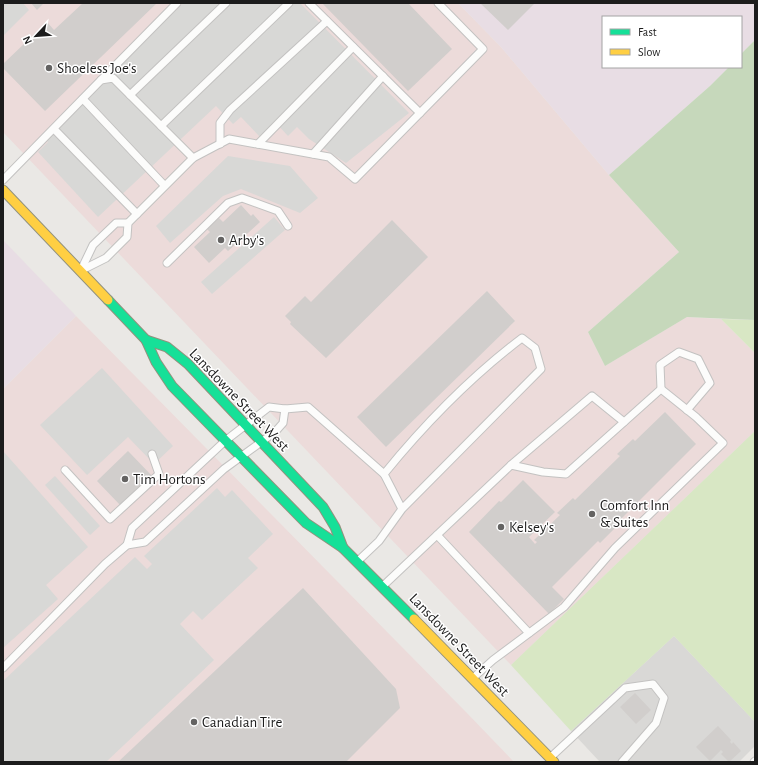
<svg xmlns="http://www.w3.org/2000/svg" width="758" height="765" font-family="'Alegreya Sans',sans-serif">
  <rect width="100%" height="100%" fill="#eae8e5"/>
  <polygon fill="#d9d8d6" points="674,636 755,722 755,746 739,762 600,762 571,731"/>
  <g fill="#ecdbda">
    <polygon points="3,3 458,3 501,47 609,175 679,252 588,332 605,366 687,317 721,319 755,353 755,431 511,665 3,132"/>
    <polygon points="76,316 465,711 514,762 3,762 3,389"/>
  </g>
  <g fill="#e8dde4">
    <polygon points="458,3 755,3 755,40 741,54 741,17 603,17 603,67 729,67 710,86 609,175 501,47"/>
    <polygon points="3,240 76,316 3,389"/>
  </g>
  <g fill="#d8d8d6">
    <polygon points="3,3 23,3 29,10 3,36"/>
    <polygon points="183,3 300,3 409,113 346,163 309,139 297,127 288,136 276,123 260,137 241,117 233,124 216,106 98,217 38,152 48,142 42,136"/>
    <polygon points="228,156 290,166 318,198 300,213 241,189 223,196 170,243 156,226"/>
    <polygon points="274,217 285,230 212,294 201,282"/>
    <polygon points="102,368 173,446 154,464 128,437 87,475 40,425"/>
    <polygon points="3,451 88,547 46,585 58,599 3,648"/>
    <polygon points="55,476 100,526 90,535 45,485"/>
    <polygon points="217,488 225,497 232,490 273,534 248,558 258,568 202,620 193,611 180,624 214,660 106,762 3,762 3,681 135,557 147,569 152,564 144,556"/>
  </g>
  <g fill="#d8e7c4">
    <polygon points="721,319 755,320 755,353"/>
    <polygon points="755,431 755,722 674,636 571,731 511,665"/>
  </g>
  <polygon fill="#c6d8bb" points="755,40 755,320 687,317 605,366 588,332 679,252 609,175 710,86 729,67 741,67 741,54"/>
  <g fill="#d1cecc">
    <polygon points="31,3 44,3 37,10"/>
    <polygon points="83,3 157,3 45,111 3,68 3,64 47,22 54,30"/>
    <polygon points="322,3 408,3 452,49 408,91"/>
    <polygon points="480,3 535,3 508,30"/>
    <polygon points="241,205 251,216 253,214 260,222 228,251 225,248 209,263 194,247 210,232 207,229 219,218 223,222"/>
    <polygon points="392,220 428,257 326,358 290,324 291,322 285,316 305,296 311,302"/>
    <polygon points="487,291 515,321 386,447 357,417"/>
    <polygon points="665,412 696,444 614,526 615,528 600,543 598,541 552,587 564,599 549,614 469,532 499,501 501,502 523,480 555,512 529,537 535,544 537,542 534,540 560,515 557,513 573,498 575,500 620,456 617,454 633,439 635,441"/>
    <polygon points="128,451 153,477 122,507 97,481"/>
    <polygon points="303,588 396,689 400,708 346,762 118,762"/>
    <polygon points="635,693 651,710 636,724 620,707"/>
    <polygon points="718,726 731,740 730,742 732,744 733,742 741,751 729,762 721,754 723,752 721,750 710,761 696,747"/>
  </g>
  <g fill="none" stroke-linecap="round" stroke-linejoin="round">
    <defs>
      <g id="lane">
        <polyline points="309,3 420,113"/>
        <polyline points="101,80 177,3"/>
        <polyline points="130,95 226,3"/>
        <polyline points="83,99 164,185"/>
        <polyline points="161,126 289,3"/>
        <polyline points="54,129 137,214"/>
        <polyline points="220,144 220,123 230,110 327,21"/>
        <polyline points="258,144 353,47"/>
        <polyline points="313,154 383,76"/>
        <polyline points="3,180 101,80 113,78 193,158"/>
        <polyline points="167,263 228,203 242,198 278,211 288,226"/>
        <polyline points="82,268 93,245 116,223 128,223"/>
        <polyline points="82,270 106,258 127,237 128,223 193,158 229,139 329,157 355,179 483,49 438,3"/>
        <polyline points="661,389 660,365 679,352 698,359 710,383 687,410"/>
        <polyline points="511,465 592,396 624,422"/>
        <polyline points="65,470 110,519 159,474 152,454"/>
        <polyline points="437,535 529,633"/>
        <polyline points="127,545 132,528 225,441 269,407 285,409 308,407 384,474"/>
        <path d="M359 560 379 541 402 509 541 369 535 348 522 338C472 376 424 425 384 474L402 509"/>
        <polyline points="384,585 511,465 543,472 566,474 661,389 696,417 723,443 615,548 564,607 493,660 473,678"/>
        <polyline points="3,668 105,564 127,545 145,542 224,469 275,432 283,423 285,409"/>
        <polyline points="552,756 625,688 653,684 664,698 656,723 622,762"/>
        <polyline points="754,762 755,761"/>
      </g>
      <g id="fast">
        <polyline points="108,300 146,340 156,362 172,386 306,523 343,548 414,619"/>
        <polyline points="146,340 167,347 188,364 323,507 335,527 343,548"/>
      </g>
      <g id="slow">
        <polyline points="3,190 108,300"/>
        <polyline points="414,619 554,762"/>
      </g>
    </defs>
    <use href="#lane" stroke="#c3c2c1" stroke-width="9"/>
    <use href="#fast" stroke="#92927e" stroke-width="11"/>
    <use href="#slow" stroke="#92927e" stroke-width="11"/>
    <use href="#lane" stroke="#fcfcfb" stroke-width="7"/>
    <use href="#fast" stroke="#16e098" stroke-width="9"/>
    <use href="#slow" stroke="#ffcf43" stroke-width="9"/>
  </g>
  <g fill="#646362" stroke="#fff" stroke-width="1.5">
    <circle cx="49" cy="68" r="4"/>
    <circle cx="221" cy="240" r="4"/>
    <circle cx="125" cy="479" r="4"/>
    <circle cx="592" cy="514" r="4"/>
    <circle cx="501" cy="527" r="4"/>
    <circle cx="194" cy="722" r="4"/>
  </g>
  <g text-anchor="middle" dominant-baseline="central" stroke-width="3" stroke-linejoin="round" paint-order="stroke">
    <g font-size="15" fill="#1c1c1c" stroke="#fff" text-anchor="start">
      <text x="57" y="68">Shoeless Joe's</text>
      <text x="229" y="240">Arby's</text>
      <text x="133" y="479">Tim Hortons</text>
      <text x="600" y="505">Comfort Inn<tspan x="600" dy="17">&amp; Suites</tspan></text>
      <text x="509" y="527">Kelsey's</text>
      <text x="202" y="722">Canadian Tire</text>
    </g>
    <g font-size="15" fill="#1c1c1c" stroke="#fff">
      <text transform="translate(239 400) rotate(46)">Lansdowne Street West</text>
      <text transform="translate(459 645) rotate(46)">Lansdowne Street West</text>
    </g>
  </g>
  <rect width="758" height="765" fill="none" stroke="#1c1c1c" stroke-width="8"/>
  <rect x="602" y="16" width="140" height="52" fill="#ffffff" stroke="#a4a4a4"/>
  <rect x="610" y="29" width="20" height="6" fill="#16e098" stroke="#a4a4a4"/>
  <text x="638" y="36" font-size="12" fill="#1c1c1c">Fast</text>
  <rect x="610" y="49" width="20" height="6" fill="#ffcf43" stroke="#a4a4a4"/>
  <text x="638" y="56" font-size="12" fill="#1c1c1c">Slow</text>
  <g transform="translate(36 36) rotate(244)" stroke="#ffffff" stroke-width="3" paint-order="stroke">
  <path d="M0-3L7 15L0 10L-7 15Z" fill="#1c1c1c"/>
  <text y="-6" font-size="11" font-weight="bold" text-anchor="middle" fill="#1c1c1c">N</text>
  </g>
</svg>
